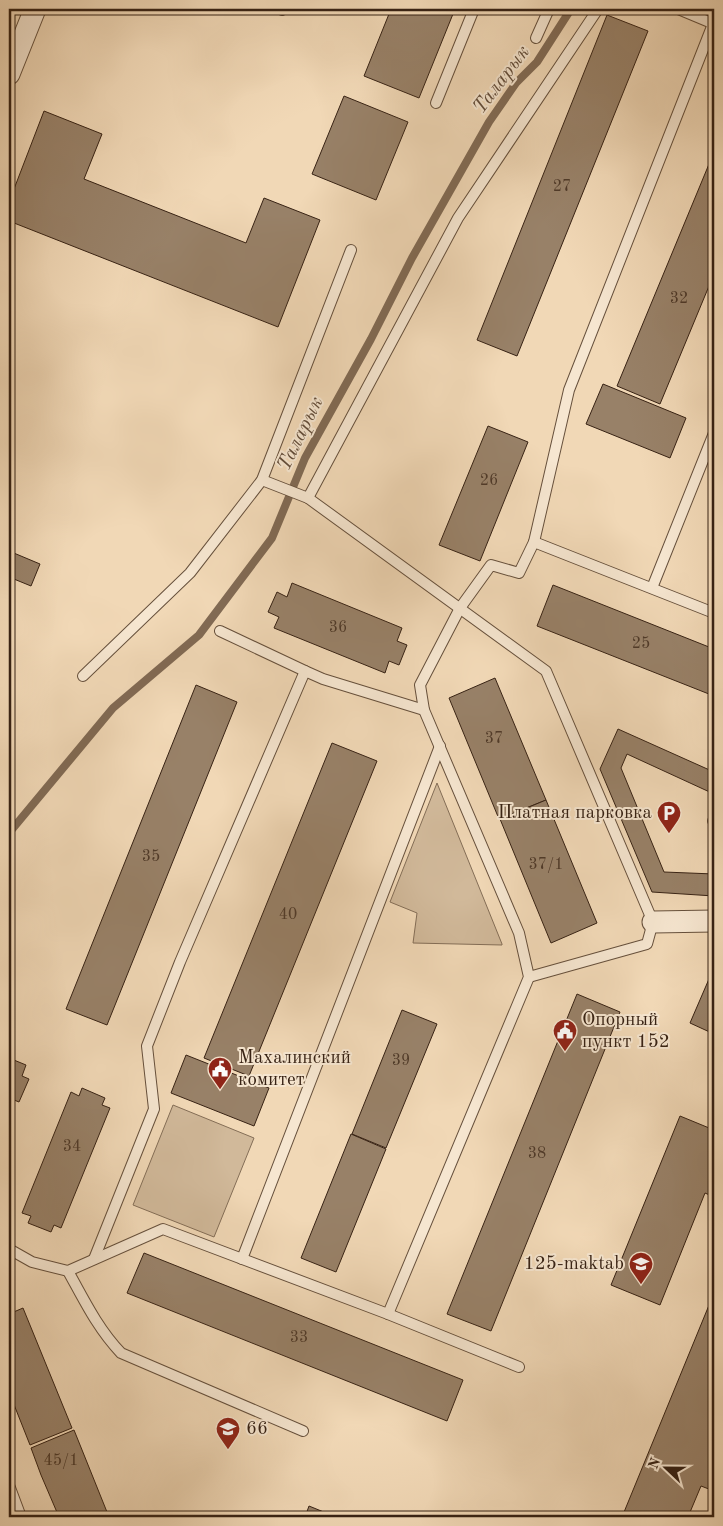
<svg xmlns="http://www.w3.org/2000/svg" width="723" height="1526" font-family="'Old Standard TT',serif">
  <rect width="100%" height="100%" fill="#f1d8b6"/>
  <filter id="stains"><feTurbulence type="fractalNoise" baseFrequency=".004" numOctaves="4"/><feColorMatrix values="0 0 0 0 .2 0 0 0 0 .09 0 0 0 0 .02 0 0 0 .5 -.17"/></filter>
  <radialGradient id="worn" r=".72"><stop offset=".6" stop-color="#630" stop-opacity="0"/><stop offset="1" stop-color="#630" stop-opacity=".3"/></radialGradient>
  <g fill="#d1b99a" stroke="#846e57">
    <polygon points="437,783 502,944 502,945 413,943 417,913 390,902"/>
    <polygon points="173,1105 254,1138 214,1237 133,1205"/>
  </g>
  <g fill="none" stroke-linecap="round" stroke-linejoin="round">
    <polyline stroke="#816a54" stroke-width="8" points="9,833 113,708 199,635 272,538 305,458 371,339 412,258 489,122 516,83 537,62 571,9"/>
  </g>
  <g fill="#988168" stroke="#372214">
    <polygon points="391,9 455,9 419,98 364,76"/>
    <polygon points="607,15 648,31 517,356 477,340"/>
    <polygon points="344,96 408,122 376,200 312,174"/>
    <polygon points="44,111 102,134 84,179 246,243 264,198 320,220 278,327 9,221 9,202"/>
    <polygon points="714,152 714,274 660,404 617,386"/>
    <polygon points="603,384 686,418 670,458 586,424"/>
    <polygon points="488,426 528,442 480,561 439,545"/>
    <polygon points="9,551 40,564 31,586 9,577"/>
    <polygon points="292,583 402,628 397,641 407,645 399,665 389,661 385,673 274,628 279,617 268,612 277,592 287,597"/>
    <polygon points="553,585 714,649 714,696 537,626"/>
    <polygon points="495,678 546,800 499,819 449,698"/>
    <polygon points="196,685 237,702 107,1025 66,1009"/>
    <polygon points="618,729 714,772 714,794 627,754 621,768 664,872 714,874 714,896 652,892 600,769"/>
    <polygon points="332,743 377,761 249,1076 204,1058"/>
    <polygon points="546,800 597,923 551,943 500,819"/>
    <polygon points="712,972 714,973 714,1034 690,1023"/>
    <polygon points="577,994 620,1012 491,1331 447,1314"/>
    <polygon points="402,1010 437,1024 386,1148 352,1134"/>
    <polygon points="186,1055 269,1088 254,1126 171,1093"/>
    <polygon points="9,1058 26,1065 22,1076 29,1079 19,1102 9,1098"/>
    <polygon points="82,1088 105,1098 102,1105 110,1108 61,1228 54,1225 51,1232 28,1223 31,1216 22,1213 71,1092 79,1096"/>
    <polygon points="680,1116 714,1130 714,1197 705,1193 660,1305 611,1285"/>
    <polygon points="351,1134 386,1149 336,1272 301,1258"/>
    <polygon points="144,1253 463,1380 447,1421 127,1293"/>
    <polygon points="714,1293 714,1491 701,1486 688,1517 622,1517"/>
    <polygon points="23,1308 72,1428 30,1445 9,1392 9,1314"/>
    <polygon points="74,1430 109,1517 59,1517 41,1475 31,1448"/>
    <polygon points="309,1506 336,1517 305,1517"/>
  </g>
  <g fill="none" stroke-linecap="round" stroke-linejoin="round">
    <defs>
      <g id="service">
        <polyline points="280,9 282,10"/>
        <polyline points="678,9 714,24"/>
        <polyline points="536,38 549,9"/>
        <polyline points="436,103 474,9"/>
        <polyline points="262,480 308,498 546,671 653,922 647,944 529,977"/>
        <polyline points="308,498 458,218 598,9"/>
        <polyline points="534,542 714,613"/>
        <polyline points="652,588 714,433"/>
        <polyline points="220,631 305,671"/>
        <polyline points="83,676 190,573 262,480 351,250"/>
        <polyline points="713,821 714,822"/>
        <polyline points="9,1249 32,1262 68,1271 163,1229 388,1314 519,1367"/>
        <polyline points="94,1259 154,1109 147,1046 180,962 305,671 323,679 424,710"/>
        <polyline points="242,1259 440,746"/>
        <path d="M68 1271C84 1300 98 1329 121 1353L303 1431"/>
        <polyline points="388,1314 529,977 519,933 424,710 420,685 460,608 491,565 519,573 534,542 569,390 713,24"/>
        <polyline points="9,1485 21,1517"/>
      </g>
      <g id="minor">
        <polyline points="9,74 35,9"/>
        <polyline points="653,922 714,921"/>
      </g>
    </defs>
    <use href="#service" stroke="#66503c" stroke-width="12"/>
    <use href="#minor" stroke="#66503c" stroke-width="23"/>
    <use href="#service" stroke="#f6e6d0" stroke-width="10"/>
    <use href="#minor" stroke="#f6e6d0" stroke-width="21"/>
  </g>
  <defs>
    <symbol id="parking-pin" viewBox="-11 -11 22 30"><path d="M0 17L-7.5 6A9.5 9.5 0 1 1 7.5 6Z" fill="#8f2418" stroke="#f6e6d0"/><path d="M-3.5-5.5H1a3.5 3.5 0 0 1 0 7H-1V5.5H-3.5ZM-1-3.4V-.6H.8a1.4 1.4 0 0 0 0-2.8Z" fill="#fff"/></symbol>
    <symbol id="civic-pin" viewBox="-11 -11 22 30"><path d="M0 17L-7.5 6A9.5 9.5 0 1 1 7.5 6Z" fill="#8f2418" stroke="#f6e6d0"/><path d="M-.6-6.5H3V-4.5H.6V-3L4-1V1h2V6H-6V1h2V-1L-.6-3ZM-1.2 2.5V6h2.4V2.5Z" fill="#fff"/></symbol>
    <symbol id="school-pin" viewBox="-11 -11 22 30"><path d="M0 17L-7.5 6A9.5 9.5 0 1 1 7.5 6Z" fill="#8f2418" stroke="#f6e6d0"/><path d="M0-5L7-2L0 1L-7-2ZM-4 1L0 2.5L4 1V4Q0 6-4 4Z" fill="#fff"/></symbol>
  </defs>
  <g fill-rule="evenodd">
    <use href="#parking-pin" x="655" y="799" width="28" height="38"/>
    <use href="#civic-pin" x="551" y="1017" width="28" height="38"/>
    <use href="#civic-pin" x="206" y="1055" width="28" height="38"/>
    <use href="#school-pin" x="627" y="1250" width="28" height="38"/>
    <use href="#school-pin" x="214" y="1415" width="28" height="38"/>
  </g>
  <g text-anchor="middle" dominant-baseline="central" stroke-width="4" stroke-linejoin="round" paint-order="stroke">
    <g font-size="16" fill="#4f3a29">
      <text x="562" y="187">27</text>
      <text x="679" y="299">32</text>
      <text x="489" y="481">26</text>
      <text x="338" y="628">36</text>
      <text x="641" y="644">25</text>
      <text x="494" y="739">37</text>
      <text x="151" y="857">35</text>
      <text x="546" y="865">37/1</text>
      <text x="288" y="915">40</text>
      <text x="401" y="1061">39</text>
      <text x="72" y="1147">34</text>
      <text x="537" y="1154">38</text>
      <text x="299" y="1338">33</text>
      <text x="61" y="1461">45/1</text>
    </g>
    <g font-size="19" fill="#372214" stroke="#f6e6d0" text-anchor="start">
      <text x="652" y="813" text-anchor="end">Платная парковка</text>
      <text x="582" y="1020">Опорный<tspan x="582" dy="22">пункт 152</tspan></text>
      <text x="238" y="1058">Махалинский<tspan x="238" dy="22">комитет</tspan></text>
      <text x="624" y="1264" text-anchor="end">125-maktab</text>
      <text x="246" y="1429">66</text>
    </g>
    <g font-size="20" font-style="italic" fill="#624c39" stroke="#f6e6d0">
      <text transform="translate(502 80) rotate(-53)">Таларык</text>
      <text transform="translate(301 434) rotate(-64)">Таларык</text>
    </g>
  </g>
  <rect width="723" height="1526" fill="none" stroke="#f1d8b6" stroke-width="30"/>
  <rect x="10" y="10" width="703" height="1506" fill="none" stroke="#372214" stroke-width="2.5"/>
  <rect x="15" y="15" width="693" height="1496" fill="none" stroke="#372214"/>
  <g transform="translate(666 1468) rotate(292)" stroke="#f6e6d0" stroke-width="4" paint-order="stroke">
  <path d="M0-4L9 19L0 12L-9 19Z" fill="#372214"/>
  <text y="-8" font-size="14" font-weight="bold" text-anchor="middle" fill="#372214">N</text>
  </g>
  <rect width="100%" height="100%" filter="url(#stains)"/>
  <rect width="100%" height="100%" fill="url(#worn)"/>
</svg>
